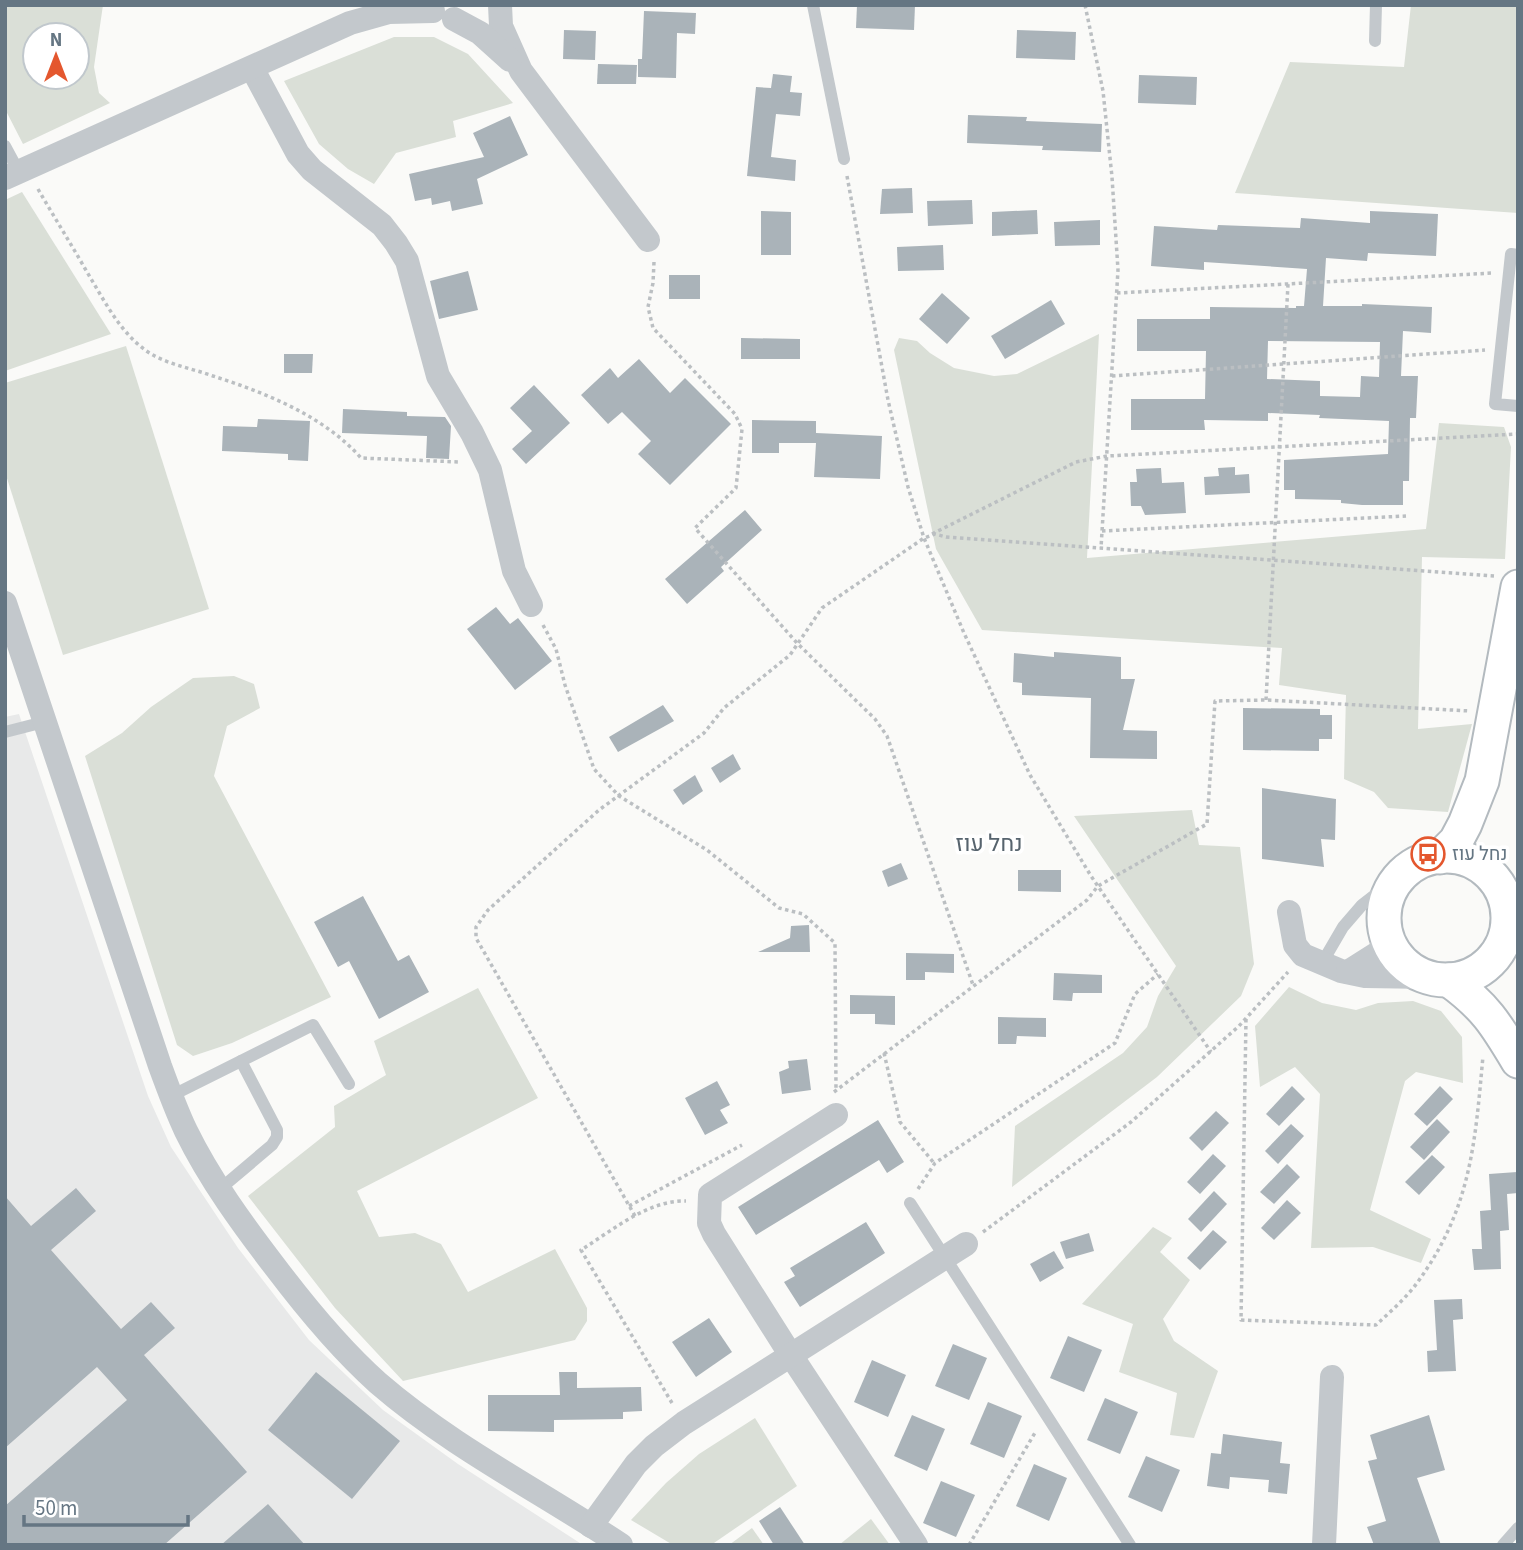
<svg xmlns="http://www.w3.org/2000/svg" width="1523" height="1550" font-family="'Source Sans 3',Heebo,sans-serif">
  <rect width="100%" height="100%" fill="#fafaf8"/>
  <polygon fill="#e8e9e9" points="19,714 148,1096 171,1147 238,1248 309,1340 383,1410 458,1464 583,1545 5,1545 5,717"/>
  <g fill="#dadfd7" fill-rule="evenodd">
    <path d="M5 5H103L94 67 99 93 110 103 23 144 5 109ZM77 35V77H35V35Z"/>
    <polygon points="1411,5 1518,5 1518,213 1235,193 1290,62 1404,67"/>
    <polygon points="394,37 434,37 468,54 513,103 453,121 456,137 396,153 374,184 348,169 319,144 284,81"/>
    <polygon points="22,192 111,334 5,371 5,200"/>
    <polygon points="1099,334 1087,558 1426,529 1439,423 1504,427 1511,447 1505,559 1422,557 1418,729 1472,724 1448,812 1388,808 1374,792 1344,779 1346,695 1279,685 1282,648 982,630 936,549 894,350 899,338 917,341 930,353 954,368 994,376 1017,374"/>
    <polygon points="126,346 209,609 63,655 5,472 5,383"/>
    <polygon points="234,676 254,684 260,708 227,726 214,776 331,997 232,1043 193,1056 177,1045 85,756 122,733 151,707 193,678"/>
    <polygon points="1192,810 1199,845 1240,847 1254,964 1241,996 1157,1077 1012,1187 1015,1126 1123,1053 1147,1027 1158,996 1176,966 1074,816"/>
    <polygon points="1289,987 1322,1003 1356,1010 1378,1003 1413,1001 1441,1011 1462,1037 1463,1083 1416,1072 1405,1081 1370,1210 1431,1239 1421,1263 1373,1247 1311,1248 1320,1094 1295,1067 1260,1087 1255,1026"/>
    <polygon points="478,988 538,1098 357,1191 379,1237 415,1233 441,1244 468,1292 555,1249 587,1308 587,1321 575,1340 403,1381 335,1308 248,1196 335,1127 334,1106 386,1075 374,1041"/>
    <polygon points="1153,1227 1172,1238 1160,1252 1190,1280 1163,1319 1174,1341 1218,1371 1194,1438 1170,1435 1177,1393 1119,1372 1133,1324 1082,1304"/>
    <polygon points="755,1418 797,1486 711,1545 673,1545 631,1520 666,1483 699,1454"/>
    <polygon points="871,1519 890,1545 839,1545"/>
    <polygon points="752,1528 764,1545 729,1545"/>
  </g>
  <g fill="#aab3b9" fill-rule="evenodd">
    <polygon points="857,5 915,5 914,30 856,28"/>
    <polygon points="644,11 696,13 695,34 677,33 676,78 638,77 638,59 642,59"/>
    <polygon points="564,30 596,31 595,60 563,59"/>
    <polygon points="1017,30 1076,32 1075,60 1016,58"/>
    <polygon points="598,64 637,65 636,84 597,84"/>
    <polygon points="773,74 792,76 790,92 802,93 800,116 776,114 771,157 796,160 795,181 747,176 756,87 771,88"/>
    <polygon points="1139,75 1197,77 1196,105 1138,103"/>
    <polygon points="968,115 1027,117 1026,121 1102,124 1101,152 1042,150 1043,146 967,143"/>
    <polygon points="510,116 528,155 477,179 483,204 452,211 450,201 432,205 431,198 415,201 409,174 484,157 473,133"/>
    <polygon points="912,188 913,213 880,214 882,189"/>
    <polygon points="972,200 973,224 928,226 927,201"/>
    <polygon points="1037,210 1038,234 992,236 992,212"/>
    <polygon points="761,211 791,212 791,255 761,255"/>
    <path d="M1370 211 1438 214 1436 256 1368 253 1367 261 1326 258 1323 306H1362V304L1432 307 1431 333 1403 331 1401 376H1418L1416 418H1410L1409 481H1403V505H1362L1341 503V500L1295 499V490H1284V460L1388 454 1389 421 1319 418 1320 415 1268 413V421L1204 420 1205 430H1131V399H1205L1206 351H1137V319H1210V307L1296 308V306H1304L1307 269 1204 262V270L1151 266 1154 226 1217 230 1218 225 1300 228 1301 218 1370 223ZM1268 341 1380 342 1379 377 1361 376 1360 397 1320 396V381L1267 379Z"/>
    <polygon points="1100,220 1100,245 1055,246 1054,222"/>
    <polygon points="943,245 944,270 898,271 897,247"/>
    <polygon points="468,271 478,310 439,319 430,281"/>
    <rect x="669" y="275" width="31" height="24"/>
    <polygon points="942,293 970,318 947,344 919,319"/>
    <polygon points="1051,300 1065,324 1005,359 991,336"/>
    <polygon points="741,338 800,339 800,359 741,359"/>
    <polygon points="284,354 313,354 312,373 284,373"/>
    <polygon points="639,359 670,393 685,378 731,424 670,485 638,454 651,441 622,412 608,424 581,395 610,368 618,378"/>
    <polygon points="534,385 570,423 526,464 512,449 532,431 510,408"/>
    <polygon points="343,409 407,412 407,416 445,417 451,426 449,459 426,458 427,436 342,433"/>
    <polygon points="258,419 310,421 308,461 288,460 288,454 222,451 223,426 257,427"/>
    <polygon points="752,420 816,421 816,439 816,433 882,436 880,479 814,477 816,443 779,443 779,453 752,453"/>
    <polygon points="1235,467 1235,475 1249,474 1250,493 1205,495 1204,477 1219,476 1218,468"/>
    <polygon points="1161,468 1162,483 1184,482 1186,513 1145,515 1141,506 1131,506 1130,482 1137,482 1136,469"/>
    <polygon points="745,510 762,530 721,567 724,571 687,604 665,579"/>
    <polygon points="496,607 510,624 518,618 552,661 515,690 467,629"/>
    <polygon points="1054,652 1121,657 1121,679 1135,679 1123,730 1157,731 1157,759 1090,758 1091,698 1022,695 1022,683 1013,682 1014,653 1054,657"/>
    <polygon points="663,705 674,721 618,752 609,737"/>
    <polygon points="1243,708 1320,709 1320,715 1332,715 1332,739 1319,739 1319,751 1243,750"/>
    <polygon points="733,754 741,769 720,783 711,768"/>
    <polygon points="695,775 703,791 683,805 673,790"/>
    <polygon points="1262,788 1336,799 1335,840 1321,839 1324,867 1262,859"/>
    <polygon points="901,863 908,879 888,887 882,871"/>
    <polygon points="1018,870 1061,870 1061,892 1018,891"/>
    <polygon points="363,896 398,961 409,955 429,992 379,1019 349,961 338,967 314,922"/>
    <polygon points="809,925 810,952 758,952 790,938 791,926"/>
    <polygon points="906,953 954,954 954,973 925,972 925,980 906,980"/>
    <polygon points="1054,973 1102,975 1102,993 1073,993 1072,1001 1053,1000"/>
    <polygon points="850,995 895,996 895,1025 875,1024 875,1014 850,1014"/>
    <polygon points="998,1017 1046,1018 1046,1037 1017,1036 1016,1044 998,1044"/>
    <polygon points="807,1059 811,1090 782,1094 779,1072 789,1068 788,1061"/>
    <polygon points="717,1081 730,1105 720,1110 728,1123 705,1135 685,1098"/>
    <polygon points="1292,1086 1305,1099 1279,1126 1266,1114"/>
    <polygon points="1440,1086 1453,1099 1427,1126 1414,1114"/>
    <polygon points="1216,1111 1229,1123 1202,1151 1189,1138"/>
    <polygon points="1437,1119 1450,1132 1424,1160 1410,1147"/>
    <polygon points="878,1120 904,1162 887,1173 879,1160 756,1235 738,1207"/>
    <polygon points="1291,1124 1304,1136 1278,1164 1265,1151"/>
    <polygon points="1213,1154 1226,1166 1200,1194 1187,1182"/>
    <polygon points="1432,1155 1445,1167 1419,1195 1405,1182"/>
    <polygon points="1287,1164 1300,1177 1274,1204 1260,1192"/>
    <polygon points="1517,1172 1518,1193 1507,1194 1509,1230 1500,1231 1501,1269 1474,1270 1472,1249 1482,1249 1480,1211 1491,1210 1489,1174"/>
    <polygon points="76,1188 96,1211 51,1250 121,1329 151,1302 175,1328 144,1355 247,1472 164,1545 5,1545 5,1506 127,1400 97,1367 5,1448 5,1196 31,1226"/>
    <polygon points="1214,1191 1227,1204 1201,1232 1188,1219"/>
    <polygon points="1287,1200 1301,1213 1274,1240 1261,1228"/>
    <polygon points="866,1222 885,1253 800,1307 784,1282 795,1276 790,1268"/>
    <polygon points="1213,1230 1227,1242 1200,1270 1187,1258"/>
    <polygon points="1089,1233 1094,1251 1066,1259 1060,1242"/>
    <polygon points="1054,1251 1064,1268 1040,1282 1030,1264"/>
    <polygon points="1462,1299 1463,1319 1453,1320 1456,1371 1428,1372 1427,1351 1437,1350 1434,1300"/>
    <polygon points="709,1318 732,1352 696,1377 672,1342"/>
    <polygon points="1068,1336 1102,1350 1084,1392 1050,1378"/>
    <polygon points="953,1344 987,1358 969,1400 935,1386"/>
    <polygon points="872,1360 906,1375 888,1417 854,1402"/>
    <polygon points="316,1372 400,1441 352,1499 268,1430"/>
    <polygon points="559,1372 577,1372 577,1388 641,1387 642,1411 623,1412 623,1419 554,1420 554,1432 488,1431 488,1395 560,1395"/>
    <polygon points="1105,1398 1138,1412 1120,1454 1087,1440"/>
    <polygon points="988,1402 1022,1416 1004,1458 970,1444"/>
    <polygon points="912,1415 945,1429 927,1471 894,1456"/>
    <polygon points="1429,1415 1445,1470 1417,1478 1441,1545 1374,1545 1367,1527 1386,1521 1368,1461 1377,1459 1370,1435"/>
    <polygon points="1223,1434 1282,1442 1280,1463 1290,1464 1287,1494 1268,1492 1269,1480 1230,1477 1229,1489 1207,1486 1211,1453 1221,1454"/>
    <polygon points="1146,1456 1180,1470 1162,1512 1128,1497"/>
    <polygon points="1034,1464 1067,1478 1049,1521 1016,1506"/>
    <polygon points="941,1481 975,1495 956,1537 923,1523"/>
    <polygon points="268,1504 305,1545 221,1545"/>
    <polygon points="780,1507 805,1545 774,1545 759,1521"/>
  </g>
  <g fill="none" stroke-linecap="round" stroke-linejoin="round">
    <defs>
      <g id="secondary">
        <circle cx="1446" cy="918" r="62"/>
        <polyline points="1440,857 1456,841 1465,824 1482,781 1518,587"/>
        <path d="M1449 980C1485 1006 1496 1024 1518 1061"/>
      </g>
    </defs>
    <use href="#secondary" stroke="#b3babf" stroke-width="37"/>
    <g stroke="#bbbfc2" stroke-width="3.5" stroke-dasharray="3.5 3.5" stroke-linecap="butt">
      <polyline points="1085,5 1103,91 1112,177 1118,270 1101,548"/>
      <polyline points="847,176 888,400 908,487 924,538 964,633 1030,775 1091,876 1211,1052"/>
      <path d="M38 189C54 217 71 244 87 272 104 300 120 333 148 352 168 365 191 368 213 376 266 393 324 416 361 458L460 462"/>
      <polyline points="654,262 653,283 648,307 653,328 735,414 742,429 736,488 695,528 797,643 875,719 887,736 973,985"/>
      <polyline points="1117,293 1493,273"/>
      <polyline points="1112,376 1485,350"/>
      <polyline points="1102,531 1406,516"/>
      <polyline points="932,534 1076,462 1107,456 1518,434"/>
      <polyline points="543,625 556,649 565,685 594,769 619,796 707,850 779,908 803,914 835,943 836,1090"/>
      <polyline points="1266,700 1288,284"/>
      <path d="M1246 1019 1241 1320 1376 1325C1390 1312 1406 1298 1417 1283 1471 1209 1475 1144 1483 1056"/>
      <polyline points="884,1053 900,1122 934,1163"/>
      <polyline points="834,1092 1087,900 1098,886 1207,824 1215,701 1266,700 1470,711"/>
      <polyline points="918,1189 935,1163 1115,1043 1135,994 1158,974"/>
      <polyline points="629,1206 742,1145"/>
      <polyline points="635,1216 476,938 476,927 488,910 599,810 704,733 724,708 790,655 822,608 924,538 935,534 946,537 1494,576"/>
      <polyline points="983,1232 1131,1122 1239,1026 1288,972"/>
      <path d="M672 1403 581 1250C613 1230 648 1200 686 1201"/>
      <polyline points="969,1545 1036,1431"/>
    </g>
    <g stroke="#c3c8cc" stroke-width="12">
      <polyline points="813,5 844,159"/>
      <polyline points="1375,41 1376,5"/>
      <polyline points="5,146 19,172"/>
      <polyline points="1518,255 1511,254 1495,404 1518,406"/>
      <polyline points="5,732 44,722"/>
      <polyline points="1322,963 1343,927 1362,905 1407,870"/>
      <polyline points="171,1096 313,1025 349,1084"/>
      <polyline points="220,1189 272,1145 277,1137 277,1130 241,1061"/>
      <polyline points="910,1203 1130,1545"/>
      <polyline points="1503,1545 1518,1528"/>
    </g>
    <g stroke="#c3c8cc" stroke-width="24">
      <polyline points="500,5 501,26 521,71 648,240"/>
      <polyline points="454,19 480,33 510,60"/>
      <polyline points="252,68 298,154 312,170 382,225 396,243 407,261 438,376 472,433 490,470 514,571 531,605"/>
      <polyline points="5,178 350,23 389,12 433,11"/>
      <path d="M5 603 160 1066C168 1088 176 1110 186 1131 210 1180 243 1225 276 1268 307 1309 340 1349 378 1383 452 1447 540 1491 621 1545"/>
      <polyline points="1289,912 1295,945 1303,955 1341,971 1365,976 1429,977"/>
      <polyline points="1348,972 1378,953 1388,938"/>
      <polyline points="836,1115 710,1195 709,1223 714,1234 790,1354 916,1545"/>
      <polyline points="591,1526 636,1464 654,1446 684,1423 966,1244"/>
      <polyline points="1324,1545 1332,1377"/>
    </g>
    <use href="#secondary" stroke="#fff" stroke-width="33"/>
  </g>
  <defs>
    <symbol id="bus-ring" viewBox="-11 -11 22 22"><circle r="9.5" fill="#fff" stroke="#e4572e" stroke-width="1.5"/><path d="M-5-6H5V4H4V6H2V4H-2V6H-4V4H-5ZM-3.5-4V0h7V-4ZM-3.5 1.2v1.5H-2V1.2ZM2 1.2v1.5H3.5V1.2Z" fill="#e4572e"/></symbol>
  </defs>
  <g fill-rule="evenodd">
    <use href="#bus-ring" x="1409" y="835" width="38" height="38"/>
  </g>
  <g text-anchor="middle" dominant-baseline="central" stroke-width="7" stroke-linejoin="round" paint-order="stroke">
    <g font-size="19" fill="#657683" stroke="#fff" text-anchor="start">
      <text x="1452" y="854">נחל עוז</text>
    </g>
    <g font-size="23" fill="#57646e" stroke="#fff">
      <text x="989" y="843">נחל עוז</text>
    </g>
  </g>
  <rect width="1523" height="1550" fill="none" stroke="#657683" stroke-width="14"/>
  <g transform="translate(56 56)"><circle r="33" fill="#ffffff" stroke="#c1c8cd" stroke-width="2"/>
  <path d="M0-5L12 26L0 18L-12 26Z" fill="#e4572e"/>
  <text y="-10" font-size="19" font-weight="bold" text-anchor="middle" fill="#657683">N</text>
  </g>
  <path d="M24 1515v10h164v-10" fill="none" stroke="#657683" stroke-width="3.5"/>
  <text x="35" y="1515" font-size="21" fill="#657683" stroke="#ffffff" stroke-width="5" paint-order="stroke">50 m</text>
</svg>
